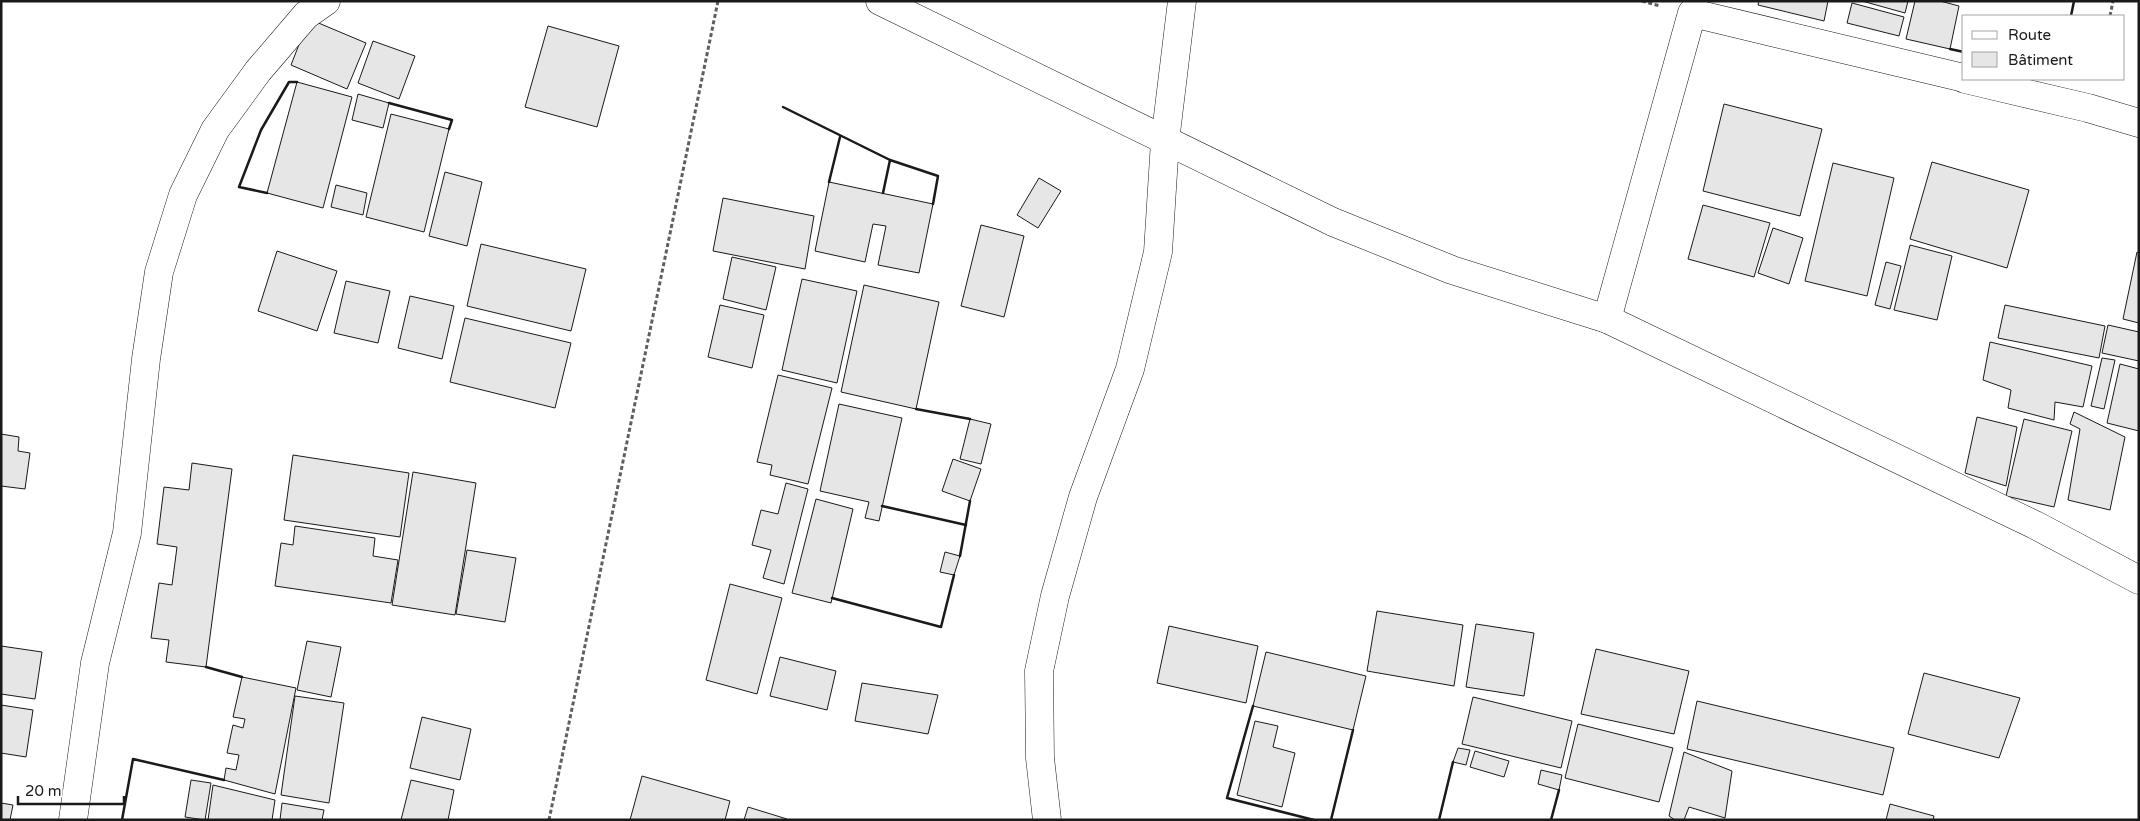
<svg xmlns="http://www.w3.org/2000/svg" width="2140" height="821" font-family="'Varela Round',sans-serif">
  <rect width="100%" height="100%" fill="#fff"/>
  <g fill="#e6e6e6" stroke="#1a1a1a">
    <polygon points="1759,1 1828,1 1824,21 1758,5"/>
    <polygon points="1862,1 1908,1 1905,13"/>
    <polygon points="1915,1 1940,1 1959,6 1950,49 1906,39"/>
    <polygon points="1852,3 1904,17 1899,36 1847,23"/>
    <polygon points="309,19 366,43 347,89 291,65"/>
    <polygon points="548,26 619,46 597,127 525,107"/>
    <polygon points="373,41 415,56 399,99 358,83"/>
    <polygon points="297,82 352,97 323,208 267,193"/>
    <polygon points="358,94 389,103 383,128 352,120"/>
    <polygon points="1724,104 1822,129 1800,216 1703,191"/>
    <polygon points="391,114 449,129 424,232 366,217"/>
    <polygon points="1932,162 2029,190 2007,268 1910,239"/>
    <polygon points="1833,163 1894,178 1867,296 1805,281"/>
    <polygon points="445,172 482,182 467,246 429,236"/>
    <polygon points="1039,178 1061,191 1038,228 1017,215"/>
    <polygon points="829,182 933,204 919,273 878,265 886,226 873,224 865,262 815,251"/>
    <polygon points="336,185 367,193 363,215 331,207"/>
    <polygon points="723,198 814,216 805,269 713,251"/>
    <polygon points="1703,205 1770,223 1754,277 1688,259"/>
    <polygon points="981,225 1024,236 1004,317 961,306"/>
    <polygon points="1773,228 1803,238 1789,284 1758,273"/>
    <polygon points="481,244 586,269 571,331 467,306"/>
    <polygon points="1910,245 1952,256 1937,320 1894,310"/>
    <polygon points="277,251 337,271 317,331 258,311"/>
    <polygon points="2137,252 2139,253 2139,323 2123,319"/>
    <polygon points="732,257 776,267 766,310 723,299"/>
    <polygon points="1886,262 1901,266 1890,309 1875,305"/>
    <polygon points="802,279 857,291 837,383 782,370"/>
    <polygon points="346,281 390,291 378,343 334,333"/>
    <polygon points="864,285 939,302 916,409 841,392"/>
    <polygon points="410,296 454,306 442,359 398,348"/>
    <polygon points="720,305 764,315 752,368 708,357"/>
    <polygon points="2005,305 2105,326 2099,358 1998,338"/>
    <polygon points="465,318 571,343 555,408 450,382"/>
    <polygon points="2108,325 2139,332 2139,361 2102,353"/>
    <polygon points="1990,342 2092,366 2083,407 2055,402 2054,420 2008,408 2011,390 1983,380"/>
    <polygon points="2102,358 2115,360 2104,409 2091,406"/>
    <polygon points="2120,364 2139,369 2139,431 2107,423"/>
    <polygon points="778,375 832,388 808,484 770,475 772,465 757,462"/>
    <polygon points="839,404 902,418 879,521 865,518 869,502 820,491"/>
    <polygon points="2074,412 2125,437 2110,510 2068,500 2080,429 2070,424"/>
    <polygon points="1977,417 2017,427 2006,486 1965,473"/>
    <polygon points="970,419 991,424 981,464 960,459"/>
    <polygon points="2024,419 2072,431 2054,507 2006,496"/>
    <polygon points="1,434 19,437 18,451 30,453 25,489 1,486"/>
    <polygon points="293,455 409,473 400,537 284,520"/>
    <polygon points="953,459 981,469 970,501 942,491"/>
    <polygon points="192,463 232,469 206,667 166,662 169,640 151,638 159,583 172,585 177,547 157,544 164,487 189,490"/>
    <polygon points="413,472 476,483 455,615 392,605"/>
    <polygon points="786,483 808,489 784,584 763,578 771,550 752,545 761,510 778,514"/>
    <polygon points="816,499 853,509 831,603 792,593"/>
    <polygon points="295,526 375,538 373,556 398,560 391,603 275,586 281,543 293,545"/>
    <polygon points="467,550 516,558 505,622 456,614"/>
    <polygon points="945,552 960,556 954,575 940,572"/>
    <polygon points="730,584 782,598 757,694 706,680"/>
    <polygon points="1377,611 1463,625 1454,686 1367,671"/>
    <polygon points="1476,624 1534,633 1524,696 1466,687"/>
    <polygon points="1169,626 1258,646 1246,703 1157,683"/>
    <polygon points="307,641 341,647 331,697 297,690"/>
    <polygon points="1,646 42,652 35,699 1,694"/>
    <polygon points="1596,649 1689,671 1674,734 1581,714"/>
    <polygon points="1266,652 1366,676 1353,730 1253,706"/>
    <polygon points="780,657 836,671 827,710 770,696"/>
    <polygon points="1924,673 2020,698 1999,758 1908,734"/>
    <polygon points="242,677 296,688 275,794 224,780 226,768 236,770 239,755 227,753 233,725 243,728 245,719 233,717"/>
    <polygon points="862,683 938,695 928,734 855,721"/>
    <polygon points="295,696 344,703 329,803 281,795"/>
    <polygon points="1473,697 1572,721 1561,768 1462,744"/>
    <polygon points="1697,701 1894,748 1883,795 1687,749"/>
    <polygon points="1,705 33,710 26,757 1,753"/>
    <polygon points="422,717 471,729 460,780 410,768"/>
    <polygon points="1255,721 1278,726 1273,747 1295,753 1282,807 1237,795"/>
    <polygon points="1578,724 1673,748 1659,802 1565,778"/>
    <polygon points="1458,748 1470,750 1466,765 1453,762"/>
    <polygon points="1475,751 1509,761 1504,777 1470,767"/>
    <polygon points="1684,752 1732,771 1725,818 1689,807 1684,820 1675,820 1669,816"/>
    <polygon points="1541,770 1562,775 1559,790 1538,784"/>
    <polygon points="642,776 730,801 725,820 630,820"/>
    <polygon points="191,780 211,783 205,820 185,817"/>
    <polygon points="411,780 454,790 448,820 401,820"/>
    <polygon points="213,785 275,800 272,820 208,820"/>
    <polygon points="1,803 13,805 10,820 1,820"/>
    <polygon points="282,803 324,810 322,820 280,820"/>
    <polygon points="1890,804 1934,816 1933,820 1886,820"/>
    <polygon points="748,807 787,819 787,820 744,820"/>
  </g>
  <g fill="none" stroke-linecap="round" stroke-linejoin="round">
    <defs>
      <g id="street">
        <polyline points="880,1 1333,222 1452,270 1607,319 2035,525 2139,580"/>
        <polyline points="1965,79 2088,108 2139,123"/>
        <polyline points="1607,319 1692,13 1964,78"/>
        <polyline points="73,820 95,663 127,533 146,359 159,272 183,195 215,130 258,71 306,15 326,1"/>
        <polyline points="1047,820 1040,758 1039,671 1055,596 1083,497 1130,369 1158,252 1165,141 1182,1"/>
      </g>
    </defs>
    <use href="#street" stroke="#1a1a1a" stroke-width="29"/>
    <g stroke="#5f5f5f" stroke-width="3" stroke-dasharray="4 2.5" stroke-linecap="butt">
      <polyline points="1642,1 1660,6"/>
      <polyline points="2110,16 2113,1"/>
      <polyline points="549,820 718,1"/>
    </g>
    <use href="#street" stroke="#fff" stroke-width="28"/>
    <g stroke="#1a1a1a" stroke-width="2.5">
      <polyline points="2071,16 2074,1"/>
      <polyline points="1950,49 1964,52"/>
      <polyline points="389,103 452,120 449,129"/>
      <polyline points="783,107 890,160 938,176 933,204"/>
      <polyline points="829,182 840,137"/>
      <polyline points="267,193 239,187 261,130 289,82 297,82"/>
      <polyline points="883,193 890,160"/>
      <polyline points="916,409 970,419"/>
      <polyline points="882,506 966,525"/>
      <polyline points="960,556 970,501"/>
      <polyline points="832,598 941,627 954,575"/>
      <polyline points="206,667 242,677"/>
      <polyline points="1253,706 1227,798 1314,820"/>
      <polyline points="122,820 133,759 224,780"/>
      <polyline points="1331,820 1353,730"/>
      <polyline points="1439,820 1453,762"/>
      <polyline points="1551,820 1559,790"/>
    </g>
  </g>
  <rect width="2140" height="821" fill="none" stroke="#1a1a1a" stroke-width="5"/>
  <rect x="1962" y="15" width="162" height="65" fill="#ffffff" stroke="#a3a3a3"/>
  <rect x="1972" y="31" width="25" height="8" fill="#ffffff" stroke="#a3a3a3"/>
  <text x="2008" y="40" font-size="15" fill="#1a1a1a">Route</text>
  <rect x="1972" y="52" width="25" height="15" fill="#e6e6e6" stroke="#a3a3a3"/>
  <text x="2008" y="65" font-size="15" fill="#1a1a1a">Bâtiment</text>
  <path d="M18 796v8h106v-8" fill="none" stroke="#1a1a1a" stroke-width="2.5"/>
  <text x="25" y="796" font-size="15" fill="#1a1a1a" stroke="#ffffff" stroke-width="4" paint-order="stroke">20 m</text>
</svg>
